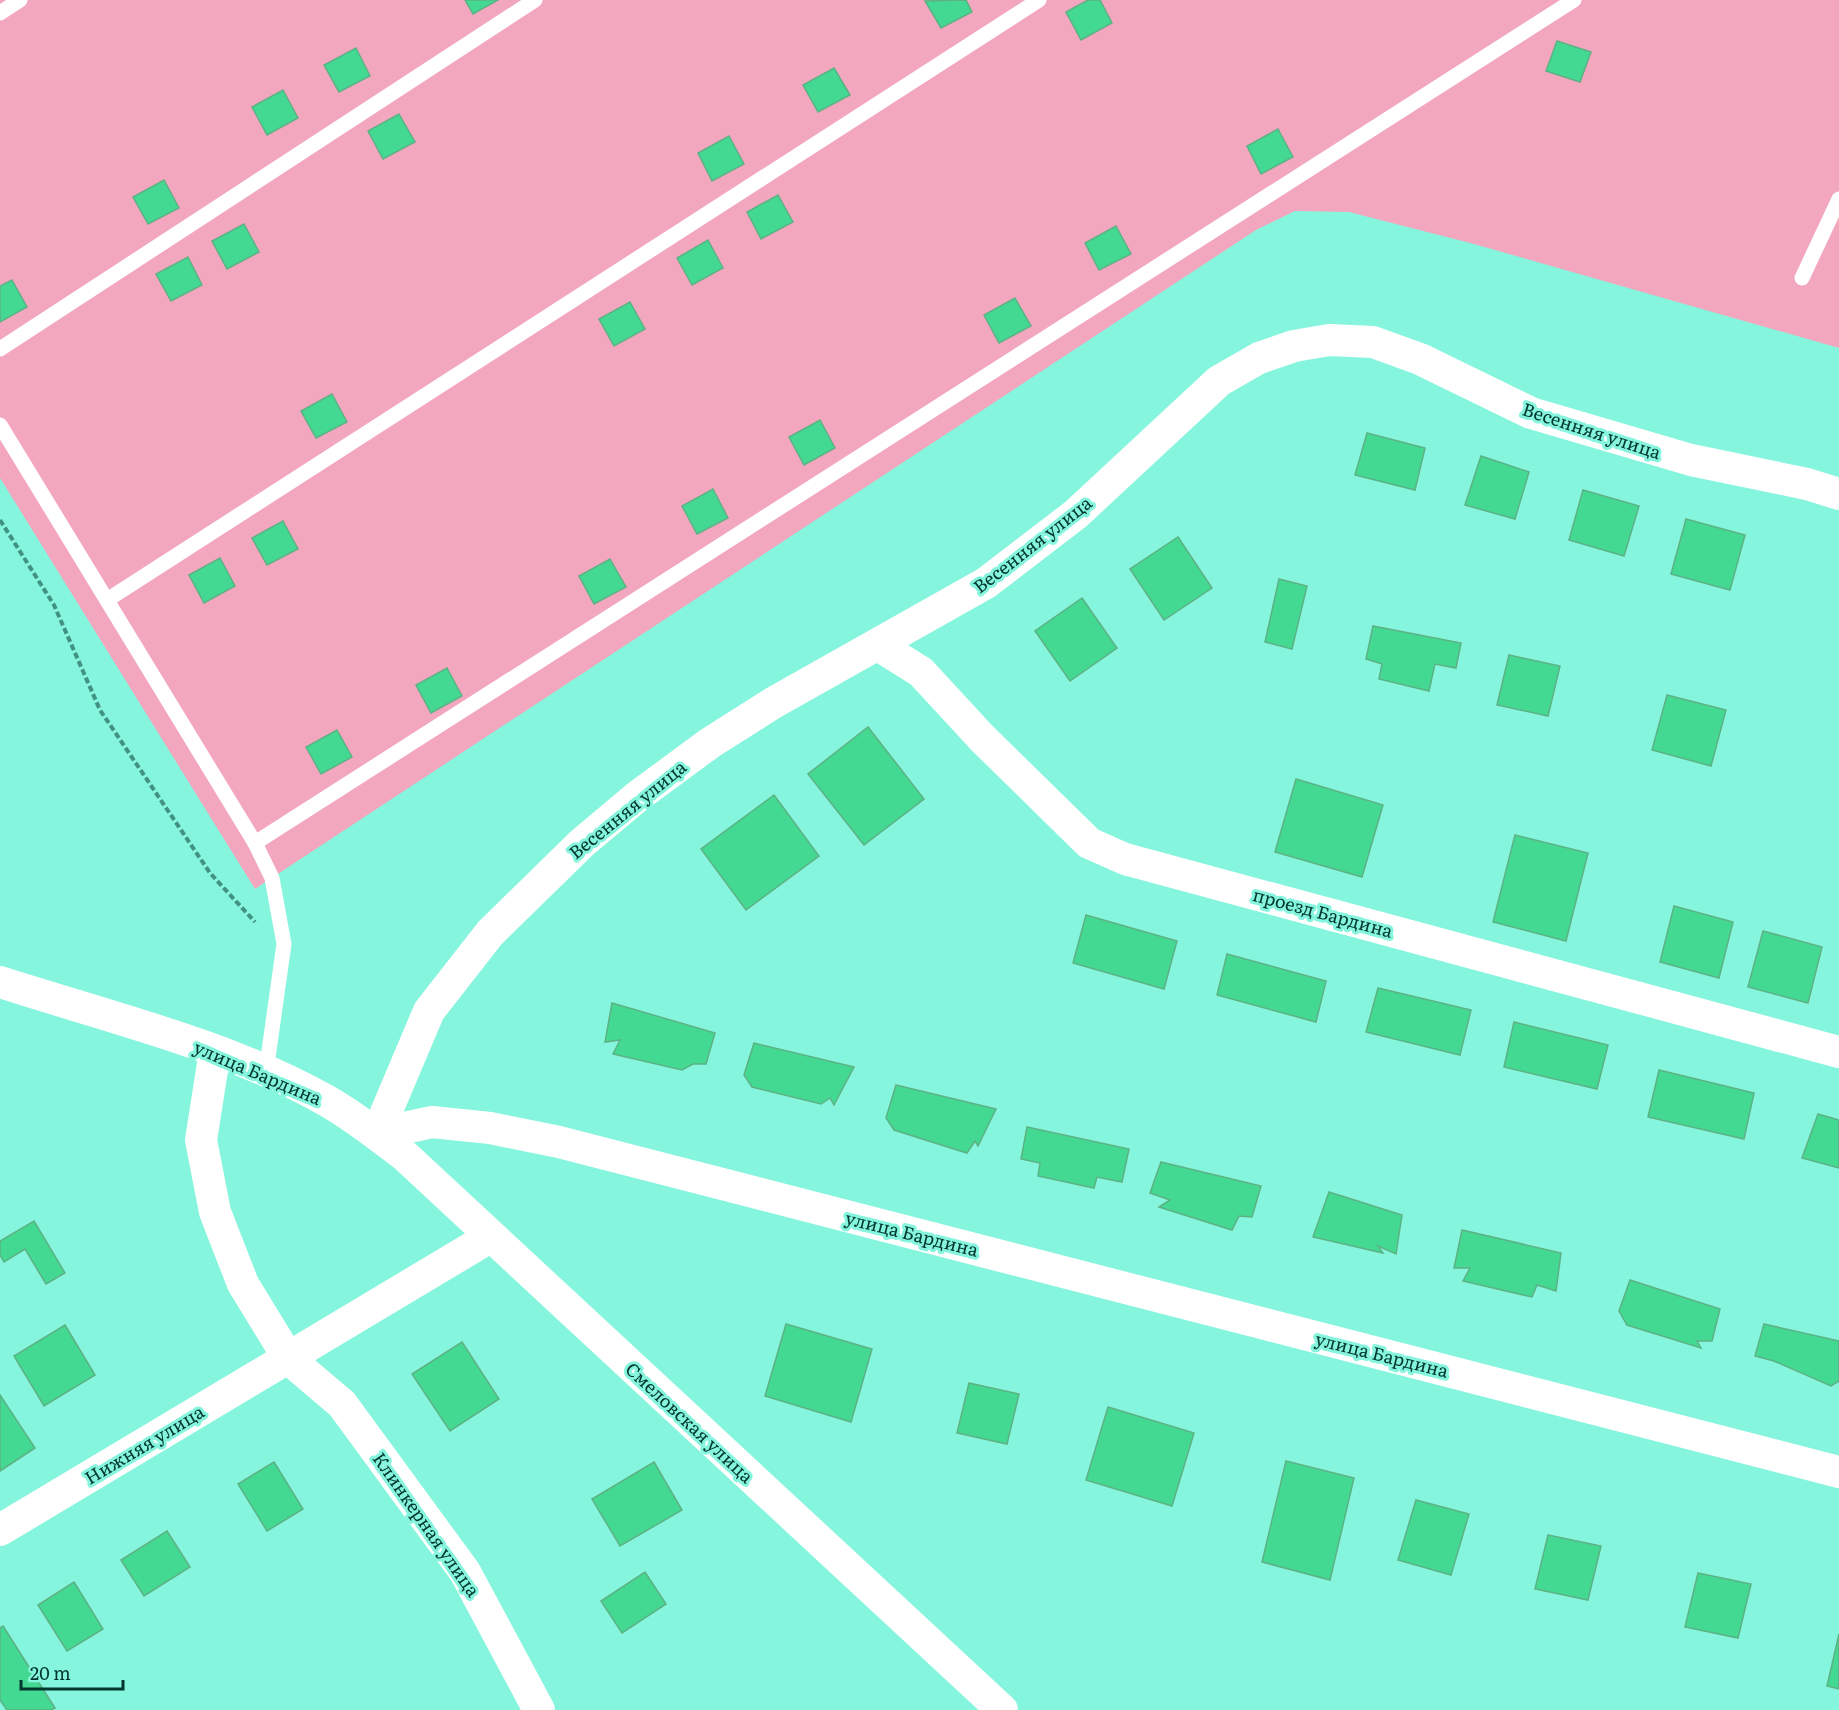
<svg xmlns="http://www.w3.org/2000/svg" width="1839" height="1710" font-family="Literata,serif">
  <rect width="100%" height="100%" fill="#86f5dd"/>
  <polygon fill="#f2a7bf" points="0,0 1839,0 1839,348 1474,244 1349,212 1295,211 1256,230 255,889 0,478"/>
  <g fill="#44d993" stroke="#5cb284" stroke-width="1.5">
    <polygon points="465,0 498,0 473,14"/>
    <polygon points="966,0 972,12 941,28 925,1"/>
    <polygon points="1088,0 1100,0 1112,23 1081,40 1066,12"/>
    <polygon points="1557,41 1591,52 1580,82 1546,71"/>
    <polygon points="356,48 370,76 339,92 324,65"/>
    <polygon points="834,68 850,95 818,112 803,85"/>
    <polygon points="283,90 298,118 267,135 252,107"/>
    <polygon points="399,114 415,142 383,159 368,131"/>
    <polygon points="1278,129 1293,157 1261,174 1247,146"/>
    <polygon points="729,136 744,164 712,181 698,153"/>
    <polygon points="164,180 179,208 148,224 133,197"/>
    <polygon points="778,195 793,222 761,239 747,212"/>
    <polygon points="244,224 259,252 227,269 212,241"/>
    <polygon points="1116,226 1131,254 1099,270 1085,243"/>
    <polygon points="708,240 723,268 692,285 677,258"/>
    <polygon points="188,257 202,285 171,301 156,274"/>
    <polygon points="12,280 27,307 0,322 0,286"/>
    <polygon points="1015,298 1031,326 999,343 984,315"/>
    <polygon points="630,302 645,329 614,346 599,319"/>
    <polygon points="332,394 347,422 316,438 301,411"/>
    <polygon points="820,420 835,448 804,465 789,437"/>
    <polygon points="1367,433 1425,448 1415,490 1355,475"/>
    <polygon points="1481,456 1529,472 1515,519 1465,505"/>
    <polygon points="713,489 728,518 697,534 682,506"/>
    <polygon points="1583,490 1639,506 1624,556 1569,540"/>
    <polygon points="1686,519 1745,535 1730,590 1671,574"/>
    <polygon points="283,521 298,549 267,565 252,538"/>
    <polygon points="1178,537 1212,588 1164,620 1130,569"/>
    <polygon points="220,558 235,586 204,603 189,575"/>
    <polygon points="610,559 626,587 594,604 579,576"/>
    <polygon points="1279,579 1307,586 1292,649 1265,642"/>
    <polygon points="1082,598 1117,648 1070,681 1035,631"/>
    <polygon points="1373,626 1461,643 1456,668 1435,664 1429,691 1379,679 1382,664 1366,659"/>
    <polygon points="1509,655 1560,666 1548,716 1497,705"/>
    <polygon points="447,668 462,696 431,713 416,685"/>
    <polygon points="1667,695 1726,710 1711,766 1652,750"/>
    <polygon points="868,727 924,799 864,845 808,774"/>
    <polygon points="337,730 352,757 321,774 306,747"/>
    <polygon points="1296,779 1383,805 1362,877 1275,852"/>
    <polygon points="774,795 819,856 746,910 701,849"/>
    <polygon points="1515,835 1588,853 1566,941 1493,922"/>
    <polygon points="1674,906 1733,922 1719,978 1660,962"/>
    <polygon points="1086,915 1177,941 1164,989 1073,963"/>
    <polygon points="1763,931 1822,947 1808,1003 1748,987"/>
    <polygon points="1227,954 1326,981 1316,1022 1217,995"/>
    <polygon points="1378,988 1471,1010 1460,1055 1366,1032"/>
    <polygon points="612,1003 715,1033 706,1064 693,1064 682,1070 613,1054 620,1040 605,1042"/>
    <polygon points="1514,1022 1608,1045 1597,1089 1504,1067"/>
    <polygon points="754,1043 854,1067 834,1105 830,1098 821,1104 752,1087 744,1075"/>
    <polygon points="1659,1070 1754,1093 1744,1139 1648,1117"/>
    <polygon points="896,1085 996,1109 978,1146 975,1141 967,1153 894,1130 886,1118"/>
    <polygon points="1818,1114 1839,1120 1839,1168 1802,1158"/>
    <polygon points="1027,1127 1129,1149 1122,1182 1097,1177 1094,1188 1038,1176 1040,1163 1021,1159"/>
    <polygon points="1161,1162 1261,1186 1252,1217 1239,1216 1232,1230 1159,1207 1170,1200 1150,1193"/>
    <polygon points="1329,1192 1402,1215 1396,1254 1378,1246 1383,1253 1313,1237"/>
    <polygon points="34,1221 65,1273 46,1284 25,1249 4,1262 0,1255 0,1241"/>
    <polygon points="1462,1230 1561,1253 1556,1291 1537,1285 1532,1297 1463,1281 1470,1268 1454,1268"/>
    <polygon points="1630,1280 1720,1309 1712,1341 1697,1341 1701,1348 1627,1325 1619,1311"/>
    <polygon points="786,1324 872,1349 851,1422 765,1396"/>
    <polygon points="1764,1324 1839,1341 1839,1381 1831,1386 1774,1361 1755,1356"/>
    <polygon points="65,1325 95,1375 44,1406 14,1356"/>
    <polygon points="462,1342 499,1399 450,1431 412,1374"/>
    <polygon points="969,1383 1019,1394 1007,1444 957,1433"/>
    <polygon points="0,1395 35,1448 0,1471"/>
    <polygon points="1108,1407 1194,1433 1172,1506 1086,1480"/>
    <polygon points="1286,1461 1354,1478 1330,1580 1262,1562"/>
    <polygon points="274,1462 303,1509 267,1531 238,1484"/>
    <polygon points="654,1462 682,1510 620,1546 592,1499"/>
    <polygon points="1416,1500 1469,1514 1451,1575 1398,1560"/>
    <polygon points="167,1531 190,1567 144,1596 121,1560"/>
    <polygon points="1548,1535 1601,1546 1588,1600 1535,1589"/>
    <polygon points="645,1572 666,1604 622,1633 601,1601"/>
    <polygon points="1698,1573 1751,1584 1738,1638 1685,1627"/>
    <polygon points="74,1582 103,1629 67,1651 38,1605"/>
    <polygon points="3,1626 55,1708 51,1710 7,1710 0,1700 0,1628"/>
    <polygon points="1839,1634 1839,1689 1827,1686"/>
  </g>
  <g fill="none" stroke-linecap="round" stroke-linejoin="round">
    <polyline stroke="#419282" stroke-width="4" stroke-dasharray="6 3" stroke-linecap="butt" points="0,520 54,605 100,710 210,873 255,922"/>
    <g stroke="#fff" stroke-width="15">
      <polyline points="0,13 20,0"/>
      <polyline points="1802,278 1839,199"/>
      <polyline points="0,349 535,0"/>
      <polyline points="0,425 255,843 272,878 284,944 266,1072"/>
      <polyline points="107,600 1039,0"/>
      <polyline points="255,843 1574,0"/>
    </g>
    <g stroke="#fff" stroke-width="32">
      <polyline points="878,645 921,672 982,738 1089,843 1125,859 1839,1052"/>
      <path d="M0 982C108 1017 228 1045 327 1101 354 1116 380 1137 405 1156L1002 1710"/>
      <polyline points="215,1051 201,1140 215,1212 243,1284 289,1359 342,1404 465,1572 539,1710"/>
      <polyline points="377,1134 429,1011 490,933 582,843 638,796 710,743 773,703 986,583 1076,514 1219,381 1259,358 1294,346 1329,340 1373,342 1420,359 1531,413 1691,460 1807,484 1839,494"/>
      <polyline points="377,1134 432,1122 490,1128 559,1142 1839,1472"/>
      <polyline points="0,1530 490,1237"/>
    </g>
  </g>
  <g text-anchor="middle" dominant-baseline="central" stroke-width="6" stroke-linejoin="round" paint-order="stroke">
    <g font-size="18" fill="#02372e" stroke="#86f5dd">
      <text transform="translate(1592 430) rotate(18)">Весенняя улица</text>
      <text transform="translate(1032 544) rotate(-38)">Весенняя улица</text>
      <text transform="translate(627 809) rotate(-39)">Весенняя улица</text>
      <text transform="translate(1323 912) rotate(15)">проезд Бардина</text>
      <text transform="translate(258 1072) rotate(23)">улица Бардина</text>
      <text transform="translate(912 1233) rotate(14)">улица Бардина</text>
      <text transform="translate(1382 1354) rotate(14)">улица Бардина</text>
      <text transform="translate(690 1422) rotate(43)">Смеловская улица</text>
      <text transform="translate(144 1444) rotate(-31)">Нижняя улица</text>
      <text transform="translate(427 1524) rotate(55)">Клинкерная улица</text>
    </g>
  </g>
  <path d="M21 1680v9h102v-9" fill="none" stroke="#02372e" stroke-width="3"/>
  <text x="30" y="1680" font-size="18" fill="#02372e" stroke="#86f5dd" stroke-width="4.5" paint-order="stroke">20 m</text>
</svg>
